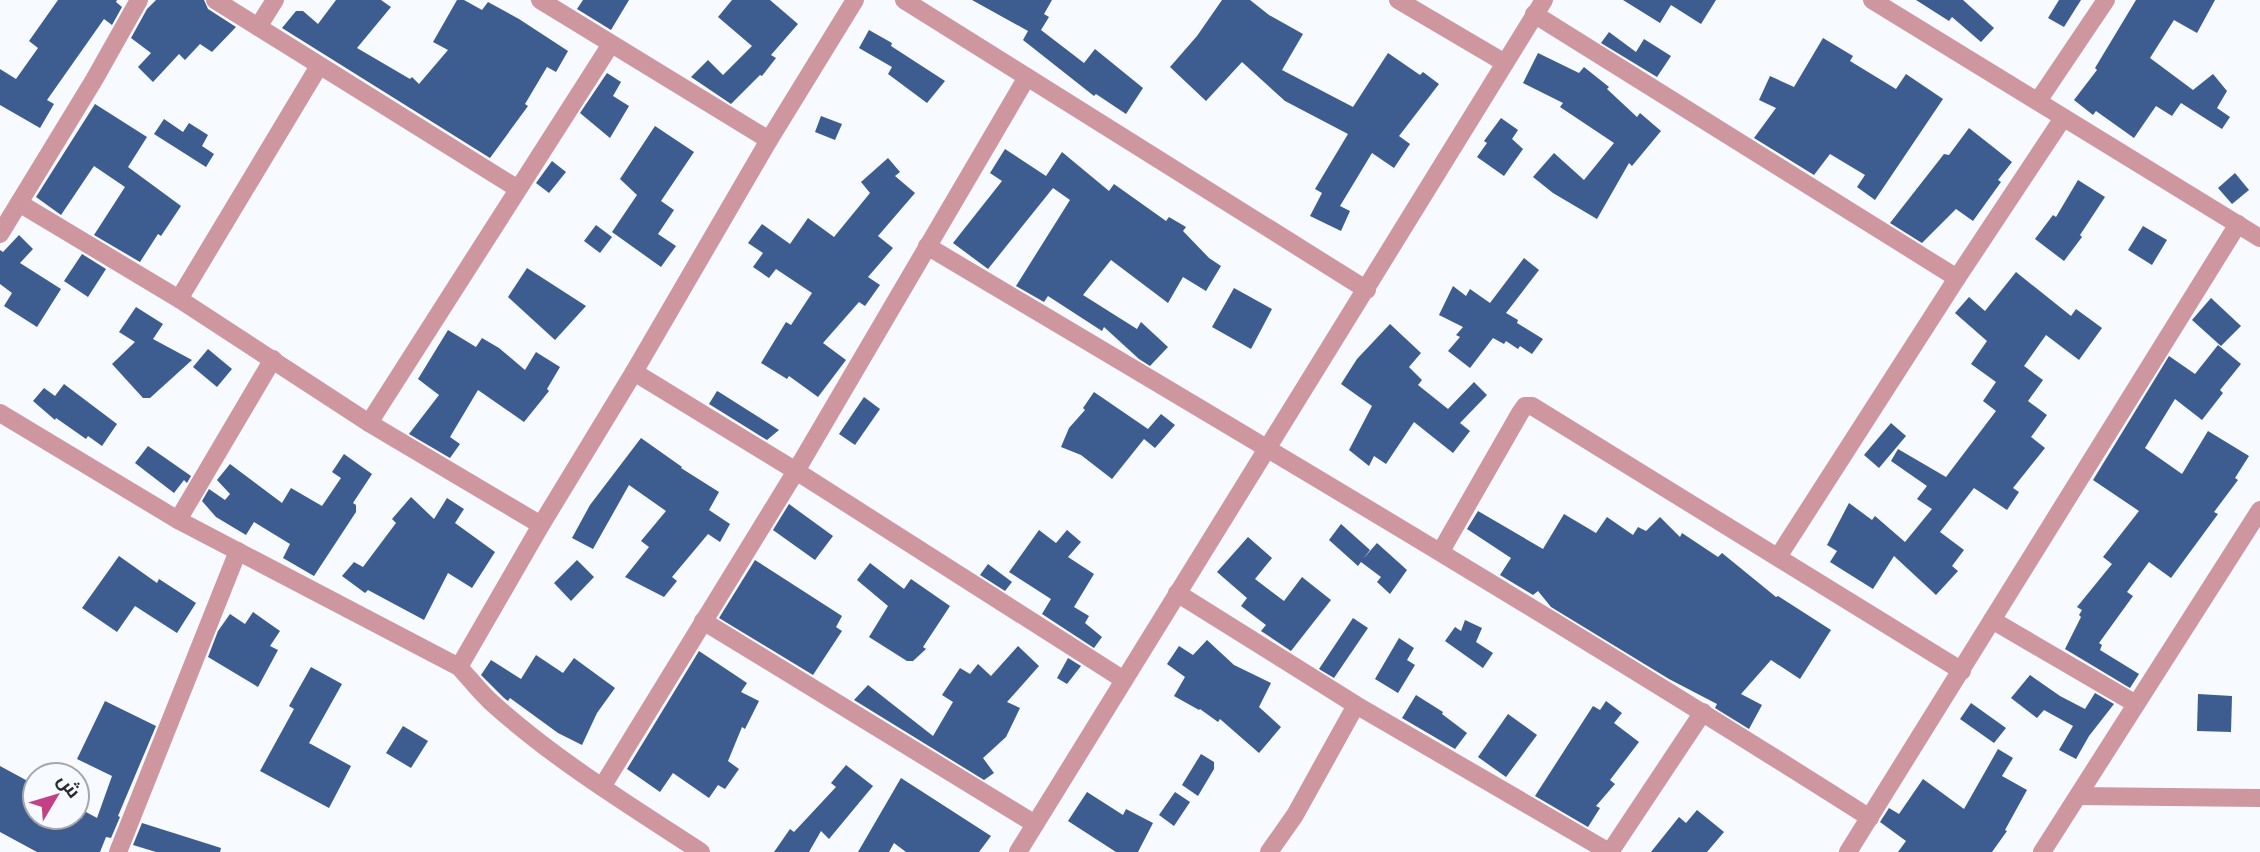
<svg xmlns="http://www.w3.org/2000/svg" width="2260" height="852" font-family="Poppins,Cairo,sans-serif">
  <rect width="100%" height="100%" fill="#f7fafe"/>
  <g fill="#3d5c8f">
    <polygon points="58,0 117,0 116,2 122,7 112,25 104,19 47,100 54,104 40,128 0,105 0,69 16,79 38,48 29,41"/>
    <polygon points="156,0 204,0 208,9 236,27 212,52 200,44 185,60 179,54 153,82 138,67 151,53 131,38 147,9"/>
    <polygon points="336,0 381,0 391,7 357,48 410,79 412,77 419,84 448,50 433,42 457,0 464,0 482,10 488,2 519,19 568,51 556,72 547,67 525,104 528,106 490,158 282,28 296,11 303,11 318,24"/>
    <polygon points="583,0 629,0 611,30 577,9"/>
    <polygon points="732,0 770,0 798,24 771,55 776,58 762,76 760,75 731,104 691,77 708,60 723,75 752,46 718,17"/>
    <polygon points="972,0 1052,0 1044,14 1049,17 1041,30 1084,63 1095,49 1143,88 1126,114 1096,94 1094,96 1023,40 1028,31"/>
    <polygon points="1222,0 1250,0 1269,15 1303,34 1282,70 1353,107 1388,53 1420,75 1423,72 1439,84 1399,136 1410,144 1394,168 1372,153 1340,206 1350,211 1341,231 1310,216 1322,193 1315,189 1348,134 1285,101 1242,62 1206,101 1170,67 1197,36"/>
    <polygon points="1623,0 1716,0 1701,24 1671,5 1660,23"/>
    <polygon points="1916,0 1963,0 1994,28 1981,42 1952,17 1949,21"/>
    <polygon points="2059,0 2081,0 2064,27 2048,18"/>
    <polygon points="2136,0 2215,0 2197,33 2174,20 2150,58 2193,90 2213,74 2227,91 2217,108 2230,117 2222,129 2181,103 2172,116 2156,106 2134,138 2096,111 2093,115 2074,100 2097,70 2095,68"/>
    <polygon points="869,30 892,43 891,46 945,81 927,103 888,74 892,67 859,48"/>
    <polygon points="1609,32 1636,52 1644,39 1671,56 1657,77 1601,43"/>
    <polygon points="1823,38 1853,56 1850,61 1896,89 1906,74 1943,99 1875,200 1857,187 1865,175 1830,154 1814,175 1754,138 1776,108 1759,100 1770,76 1794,87"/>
    <polygon points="1538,53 1579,73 1584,67 1609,87 1607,89 1637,117 1640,113 1661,131 1632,166 1629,163 1597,219 1553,193 1533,177 1554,153 1584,180 1614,143 1560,107 1563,103 1523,83"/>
    <polygon points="607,73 621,82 613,96 629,106 610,138 580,113"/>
    <polygon points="95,104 147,137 128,167 181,206 161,236 158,234 140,262 94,235 125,187 94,166 61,215 36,197"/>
    <polygon points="821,116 842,124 835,140 815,132"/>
    <polygon points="1501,118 1518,130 1512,139 1523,149 1504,176 1477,157 1487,143 1484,141"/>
    <polygon points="164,119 183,132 189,123 208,135 202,146 214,154 206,167 154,134"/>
    <polygon points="655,126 694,152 661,201 674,210 658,234 676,246 661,267 612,232 637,195 620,179"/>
    <polygon points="1969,128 2012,162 1998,180 2001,182 1973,221 1956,209 1922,243 1890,223 1944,154 1949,155"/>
    <polygon points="1005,149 1046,176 1062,152 1109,191 1114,184 1166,221 1169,217 1186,227 1183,231 1209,258 1221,266 1206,291 1183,277 1168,303 1111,260 1083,295 1137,329 1141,322 1168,347 1150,366 1139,359 1104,327 1102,331 1048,296 1044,302 1016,286 1070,200 1053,188 988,269 953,243 1002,181 990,173"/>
    <polygon points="888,158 900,172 895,176 915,193 878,236 893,248 868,277 880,285 865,306 859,302 823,343 846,360 818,397 789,376 787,379 761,363 786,322 791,325 812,293 776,269 769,278 753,267 763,253 748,243 762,224 790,244 808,218 834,237 870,193 861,182"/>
    <polygon points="552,161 566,172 549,193 536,183"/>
    <polygon points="2235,173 2249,190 2232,204 2218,188"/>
    <polygon points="2078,180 2105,197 2080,235 2082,237 2064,261 2035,239 2053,215 2056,217"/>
    <polygon points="596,225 612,237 600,253 584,241"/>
    <polygon points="2143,226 2167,240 2152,265 2128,250"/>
    <polygon points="19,235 33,249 20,263 61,289 37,327 4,306 12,293 0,284 0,250 3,252"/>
    <polygon points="82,254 106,269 88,297 64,281"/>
    <polygon points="1524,258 1539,270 1506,313 1518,320 1517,323 1543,339 1532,354 1520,346 1518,349 1506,341 1504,344 1493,338 1470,368 1448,351 1460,337 1456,335 1463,327 1439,315 1453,286 1466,296 1470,289 1490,303"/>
    <polygon points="527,268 586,306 555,340 508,297"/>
    <polygon points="2016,272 2071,316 2076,309 2102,328 2079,360 2046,335 2024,366 2043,380 2028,401 2047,415 2031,437 2045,448 2013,488 2019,492 2007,510 1974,488 1940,532 1964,550 1952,566 1958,571 1936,595 1894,556 1873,589 1830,562 1837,551 1827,545 1849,503 1872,520 1875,516 1905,542 1932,509 1917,499 1927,486 1891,461 1898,449 1946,477 1996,411 1983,401 1996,382 1971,364 1987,341 1955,313 1969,297 1985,311"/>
    <polygon points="1234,288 1272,309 1251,349 1212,327"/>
    <polygon points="2211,298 2241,326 2221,346 2192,320"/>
    <polygon points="136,307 163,324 153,339 192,360 150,398 143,398 112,364 135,342 119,332"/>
    <polygon points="1390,324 1421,353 1409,367 1422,380 1418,385 1448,409 1474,382 1487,395 1460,423 1470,431 1453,453 1414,422 1386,464 1374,456 1369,466 1349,450 1372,406 1341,384 1357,359"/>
    <polygon points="448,330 476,347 482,338 499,348 525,370 536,352 560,367 547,389 549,391 524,422 478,390 450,437 460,444 450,458 409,434 439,395 418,379"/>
    <polygon points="2218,345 2241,364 2220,390 2223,393 2202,420 2175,399 2145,448 2182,474 2208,431 2249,456 2235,478 2238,480 2214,512 2218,514 2171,578 2149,562 2127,592 2133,596 2099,643 2102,645 2100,650 2139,674 2130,688 2065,649 2081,617 2079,615 2082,610 2077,607 2112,564 2103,557 2139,511 2093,480 2169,356 2195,374"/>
    <polygon points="208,349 232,369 217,387 193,367"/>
    <polygon points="64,384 117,424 102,446 88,436 86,439 56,418 55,420 33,401 44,388 55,396"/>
    <polygon points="717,391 719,392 779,430 767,440 709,404"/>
    <polygon points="1094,392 1148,429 1161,414 1175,425 1155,448 1144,439 1112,479 1081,455 1061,447 1069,428 1085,410 1083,408"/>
    <polygon points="864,397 880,409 855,445 839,434"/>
    <polygon points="1891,423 1906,436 1879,468 1864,455"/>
    <polygon points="641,438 682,467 681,468 719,492 709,510 730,524 720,542 708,534 672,577 677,581 664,597 625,577 649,547 641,541 666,511 629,485 593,549 572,538 590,505"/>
    <polygon points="148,446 191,476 187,483 184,480 174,493 135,463"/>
    <polygon points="344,454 372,474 353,503 356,505 356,512 314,576 283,558 290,544 254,522 246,535 216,517 202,501 209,489 225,500 230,494 217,480 230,464 282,503 291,488 322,506 341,478 332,472"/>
    <polygon points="411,497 434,519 447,498 464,509 455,523 495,552 472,588 448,573 424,620 368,590 365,593 342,576 354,562 363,567 396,523 392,519"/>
    <polygon points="789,504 833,536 815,560 773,530"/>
    <polygon points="1478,511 1543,549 1564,514 1596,533 1607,517 1633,535 1638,527 1646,531 1660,517 1680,537 1682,533 1718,557 1722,553 1776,597 1778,596 1831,630 1800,679 1771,660 1741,694 1762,705 1749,729 1715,708 1717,704 1669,679 1551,607 1538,591 1533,595 1500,575 1511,558 1467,529"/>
    <polygon points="1341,524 1370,550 1363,559 1377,543 1407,570 1390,594 1377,582 1381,577 1361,562 1358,566 1329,540"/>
    <polygon points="1039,530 1056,543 1067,530 1081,542 1068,557 1094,574 1074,607 1089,616 1085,623 1102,637 1094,648 1042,614 1051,599 1009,572"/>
    <polygon points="1248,537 1272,558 1255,579 1284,601 1302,577 1331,600 1291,651 1261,631 1266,625 1241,606 1247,598 1217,572"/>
    <polygon points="119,556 157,583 159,579 196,603 177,633 135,606 117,632 82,608"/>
    <polygon points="577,560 594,577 571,601 554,583"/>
    <polygon points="755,560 842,616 836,627 842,631 813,675 719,618"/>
    <polygon points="870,563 904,589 911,579 950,606 923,647 926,649 913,661 907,661 869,637 888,606 857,580"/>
    <polygon points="988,564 1012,582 1005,591 980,575"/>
    <polygon points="253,612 280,631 270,646 278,650 258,687 208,657 218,631 230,614 245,624"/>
    <polygon points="1353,618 1368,628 1334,678 1319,669"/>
    <polygon points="1465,620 1482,628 1476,642 1493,653 1483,668 1445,641 1455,627 1461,631"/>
    <polygon points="1399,638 1414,648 1407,660 1415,665 1398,693 1375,679"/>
    <polygon points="1207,640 1234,665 1271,683 1259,707 1281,727 1259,753 1220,719 1218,722 1200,709 1199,710 1174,696 1185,677 1167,664 1179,646 1193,655"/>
    <polygon points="1018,646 1039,666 1007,702 1020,708 1006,737 983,758 994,773 984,780 854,700 868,685 933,736 953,702 942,695 960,668 970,674 978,664 991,676"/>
    <polygon points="699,651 747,683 741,692 759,701 745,729 742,727 728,761 739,769 725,789 718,785 709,798 673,773 660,792 627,769"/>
    <polygon points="536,655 563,673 574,658 615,688 597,713 582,745 558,733 510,698 508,701 504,698 481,675 491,660 521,679"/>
    <polygon points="1068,658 1081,666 1067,684 1057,678"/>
    <polygon points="311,667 342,684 309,743 351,766 329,808 260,771 294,709 289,706"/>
    <polygon points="2030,675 2060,696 2085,709 2095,693 2114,704 2089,736 2076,759 2059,750 2073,726 2044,710 2037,718 2011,698"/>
    <polygon points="2198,694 2232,696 2231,732 2197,731"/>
    <polygon points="1416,695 1443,712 1442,714 1467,733 1455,749 1402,718"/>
    <polygon points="105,701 156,726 118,816 120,817 111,838 106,837 100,852 37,852 0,832 0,766 35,785 35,817 77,817 77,807 97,818 112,776 77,759"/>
    <polygon points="1606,701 1622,713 1614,723 1639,742 1610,780 1615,784 1596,806 1600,808 1588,827 1535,796 1593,706 1600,710"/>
    <polygon points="1971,703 2006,728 1994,743 1960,719"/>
    <polygon points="1508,714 1537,735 1506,777 1478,757"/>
    <polygon points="403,726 428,741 411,768 386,753"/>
    <polygon points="1998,749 2013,758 2002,776 2027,790 2005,830 2007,831 1992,852 1898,852 1906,841 1880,822 1889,808 1899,814 1923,779 1964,809"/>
    <polygon points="1201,754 1214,762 1214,769 1198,796 1182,785"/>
    <polygon points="846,765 873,786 829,839 821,831 809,852 774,852 790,829 794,832 836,787 831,783"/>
    <polygon points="901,778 991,836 979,852 906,852 894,843 889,852 858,852"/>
    <polygon points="1087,792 1123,815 1126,809 1153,823 1138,852 1116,852 1068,821"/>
    <polygon points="1175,792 1190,802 1174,826 1159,815"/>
    <polygon points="1697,810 1724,832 1707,852 1651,852 1679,817 1686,823"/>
    <polygon points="142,823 221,848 220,852 156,852 133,845"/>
  </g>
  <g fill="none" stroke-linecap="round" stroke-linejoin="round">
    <g stroke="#ce979f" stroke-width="18">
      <polyline points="215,0 518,189"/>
      <polyline points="540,0 769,140"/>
      <polyline points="904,0 1367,290"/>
      <polyline points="1398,0 1505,63"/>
      <polyline points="1872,0 2260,238"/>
      <polyline points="1534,14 1957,278"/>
      <polyline points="258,27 275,0"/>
      <polyline points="2038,101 2106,0"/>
      <polyline points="19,203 179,299 369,423 541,525"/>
      <polyline points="0,234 94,80 139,0"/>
      <path d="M927 246C1243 434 1560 621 1870 818"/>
      <polyline points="179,299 319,66"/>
      <polyline points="634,372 796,471 1124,680"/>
      <path d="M0 413 178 520 459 667C470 679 480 692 491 702 555 760 629 805 701 852"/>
      <polyline points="369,423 611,44"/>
      <polyline points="178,520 273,359"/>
      <polyline points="1441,551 1520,413 1525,406 1532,406 1962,671"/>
      <polyline points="1778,557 1957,278 2063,118"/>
      <polyline points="1177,593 1356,705 1609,852"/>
      <polyline points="1992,620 2136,704"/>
      <polyline points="703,621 1035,824"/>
      <polyline points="459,667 541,525 634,372 769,140 855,0"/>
      <polyline points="602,787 796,471 1027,77"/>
      <polyline points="2078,796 2260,798"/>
      <polyline points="118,852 238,551"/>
      <polyline points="1018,852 1544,0"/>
      <polyline points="1269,852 1295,815 1356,705"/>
      <polyline points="1610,852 1703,712"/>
      <polyline points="1848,852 2238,224"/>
      <polyline points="2042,852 2260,510"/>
    </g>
  </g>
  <g transform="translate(56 796) rotate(52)"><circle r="33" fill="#f7fafe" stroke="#a5a7aa" stroke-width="2"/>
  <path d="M0-5L12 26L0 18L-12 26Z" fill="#c33f86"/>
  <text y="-10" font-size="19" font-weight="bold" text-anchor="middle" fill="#292a2b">ش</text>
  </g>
</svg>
